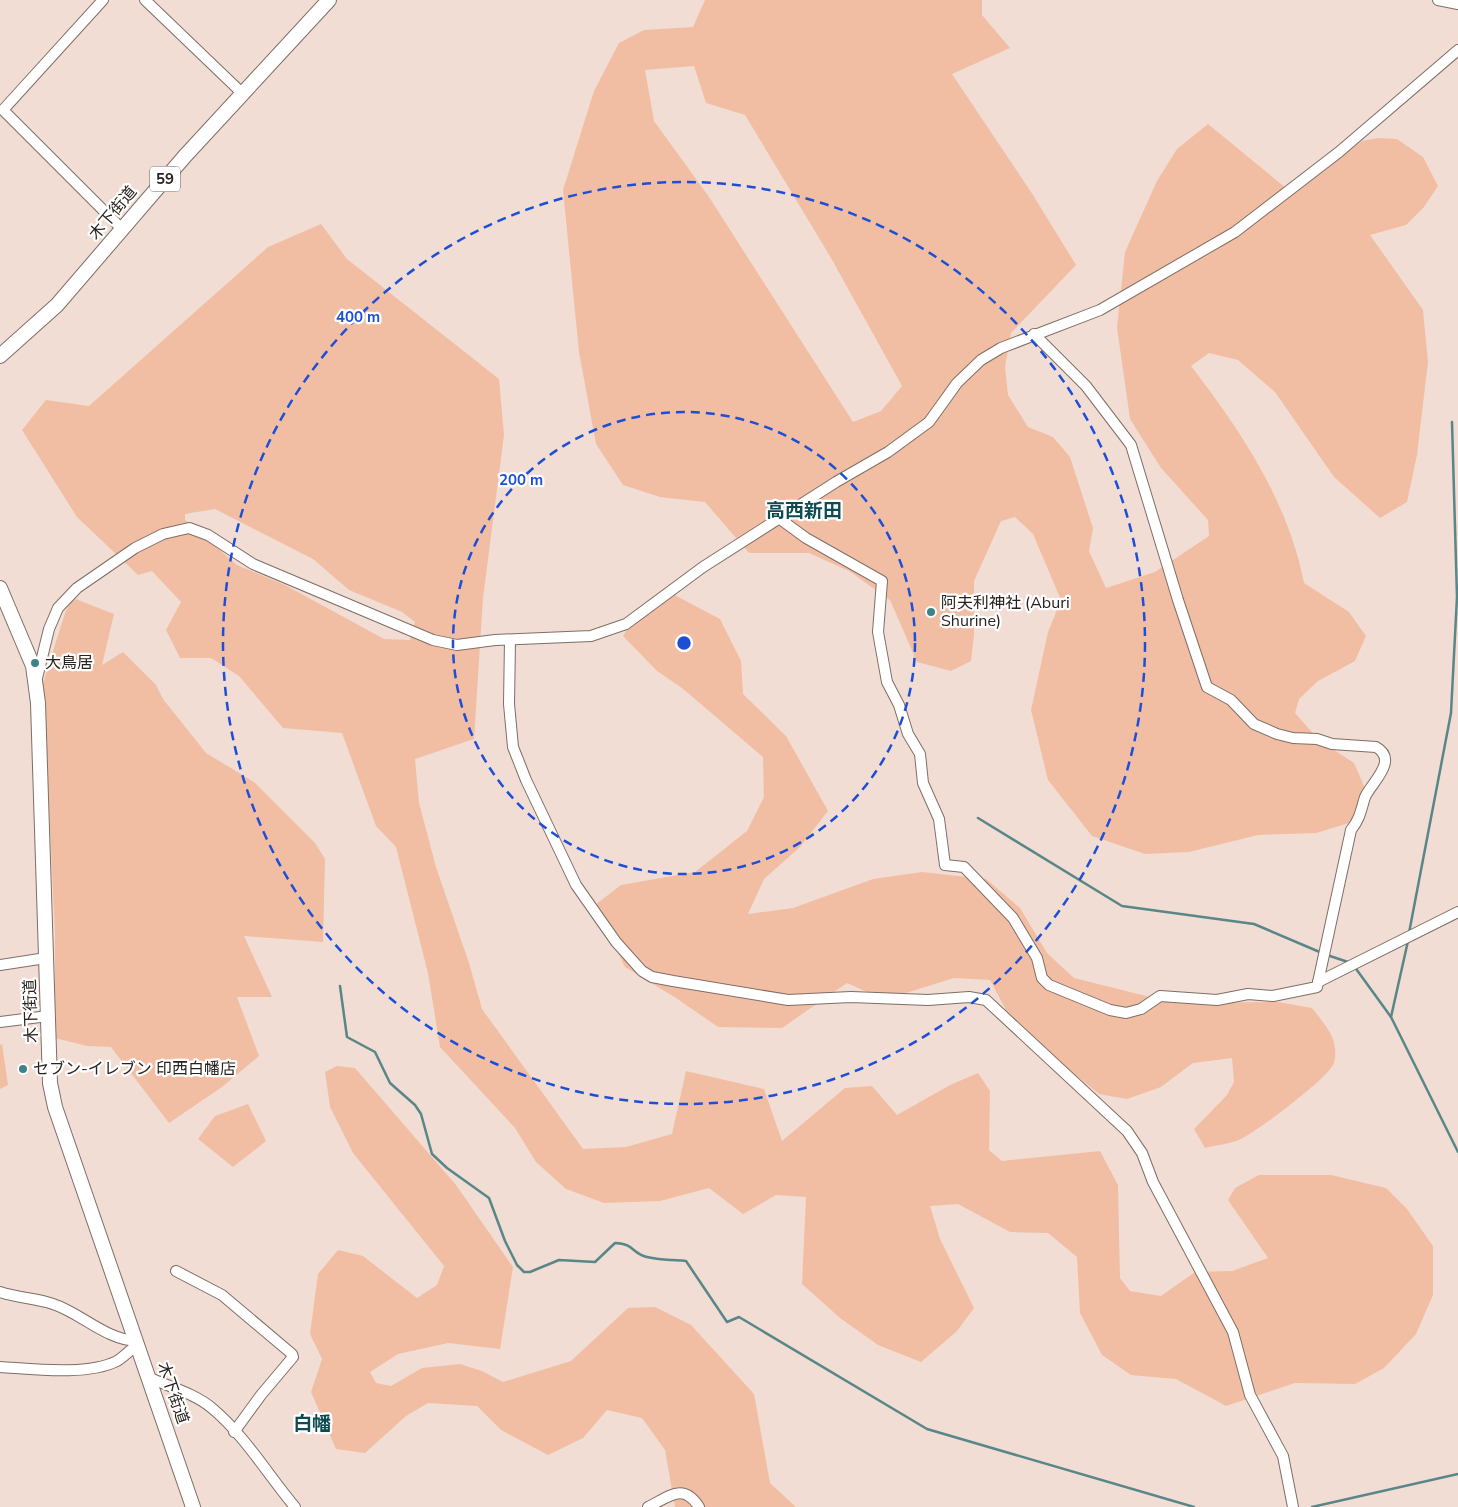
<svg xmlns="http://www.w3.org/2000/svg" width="1458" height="1507" font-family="'Nunito Sans','Noto Sans JP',sans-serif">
  <rect width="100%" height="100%" fill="#f1ddd3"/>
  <g fill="#f2bea3" fill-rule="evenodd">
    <path d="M705 0H982V15L1010 48 952 74 1033 195 1076 265 1011 333 1005 367 1008 395 1028 427 1053 437 1070 457 1093 528 1089 551 1106 588 1155 572 1209 536 1208 520 1161 468 1130 419 1117 328 1125 252 1157 181 1177 149 1208 124 1292 193 1362 141 1378 138 1397 139 1423 157 1438 186 1424 207 1406 225 1370 235 1423 310 1428 362 1417 455 1407 502 1380 518 1334 477 1275 392 1238 360 1209 353 1191 366C1241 431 1288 501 1304 583L1349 612 1366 636 1355 661 1318 681 1299 699 1295 713 1319 740 1354 763 1368 795 1349 823 1316 833 1258 835 1189 852 1145 854 1092 836 1048 780 1031 710 1048 632 1061 600 1033 534 1015 517 1001 521 974 581V635L971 661 951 671 917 662 890 600 849 571 809 553H749L705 502 660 497 623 485 596 444 579 352 563 190 594 91 619 43 644 30 693 27ZM694 66 706 103 745 115 831 258 902 386 881 411 853 422 709 197 654 121 645 70Z"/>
    <path d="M321 224 347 259 499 379 504 435 483 598 474 739 415 759 419 803 436 867 469 963 482 1009 583 1149 626 1147 672 1134 686 1071 764 1089 782 1141 845 1088 872 1086 897 1115 950 1085 978 1073 990 1091 989 1150 1002 1161 1100 1151 1118 1185 1120 1278 1130 1291 1161 1296 1195 1272 1232 1271 1268 1258 1228 1200 1235 1188 1259 1175H1331L1386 1188 1407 1209 1433 1246V1295L1416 1334 1384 1368 1355 1384 1295 1383 1226 1406 1176 1379 1131 1375 1102 1355 1080 1313 1077 1257 1048 1233 1010 1232 958 1204 930 1206 940 1239 974 1308 957 1331 921 1362 878 1345 840 1318 802 1284 806 1197 776 1195 743 1214 709 1188 660 1201 604 1203 566 1189 536 1162 515 1128 440 1047 428 973 396 847 376 826 342 733 283 728 239 676 211 658H180L166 630 181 602 152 571 138 575 77 517 22 430 46 400 89 406 268 247ZM215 509 313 559 349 590 402 612 415 622 410 640 384 639 285 585 237 565 185 520V514Z"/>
    <path d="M663 589 720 619 741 661 743 694 786 736 828 811 800 847 764 879 748 914 793 908 873 879 922 872 986 879 1020 908 1047 953 1074 978 1174 1003 1278 1002 1312 1008C1325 1025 1340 1039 1334 1063 1330 1077 1255 1133 1239 1140 1229 1144 1216 1145 1205 1148L1194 1129 1227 1095 1234 1082 1232 1058 1193 1063 1161 1087 1127 1099 1099 1094 1014 1025 990 980 954 978 896 996H876L847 983 782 1028 718 1027 676 998 625 967 595 905 621 885 695 872 747 831 764 797 763 757 682 688 657 671 623 636 642 605Z"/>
    <polygon points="73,598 114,614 102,665 123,652 156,685 163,699 206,753 254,782 315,843 325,859 323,942 244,936 272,997 237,997 259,1056 222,1087 169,1123 111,1047 87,1046 55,1038 55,934 43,683 65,613"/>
    <polygon points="2,1044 8,1085 0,1089 0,1045"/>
    <polygon points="337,1066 355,1068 456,1185 513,1267 500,1349 448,1343 398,1354 370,1372 376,1383 391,1386 422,1368 460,1364 482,1371 503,1382 571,1361 628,1308 655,1307 691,1325 754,1394 770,1483 796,1507 675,1507 665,1450 642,1418 607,1410 583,1438 548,1455 501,1430 477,1406 428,1403 406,1416 365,1453 336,1449 311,1392 322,1359 310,1334 318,1274 338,1250 363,1256 417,1298 437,1285 444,1266 353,1153 330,1107 325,1072"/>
    <polygon points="248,1104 266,1141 233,1167 198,1139 215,1116"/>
  </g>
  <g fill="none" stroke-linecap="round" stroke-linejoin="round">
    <g stroke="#588689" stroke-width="2.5">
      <polyline points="978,818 1122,906 1254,924 1322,953"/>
      <polyline points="1409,933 1451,713 1457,597 1452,422"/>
      <polyline points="1327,955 1351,963"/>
      <polyline points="1354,966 1391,1017 1458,1152"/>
      <path d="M340 986 347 1037 375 1052 390 1083 415 1105 421 1114 432 1154 447 1168 489 1198 505 1241 517 1265 524 1272H530L559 1260 595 1262 615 1243C635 1244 631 1253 647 1257 659 1260 673 1260 686 1261L727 1322 739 1317 927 1429 1194 1507"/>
      <polyline points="1391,1017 1408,941"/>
      <polyline points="1312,1507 1458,1474"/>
    </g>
    <defs>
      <g id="minor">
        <polyline points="103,0 3,110 122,229"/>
        <polyline points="145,0 243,94"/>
        <polyline points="1438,0 1458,4"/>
        <path d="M780 519 806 538 882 581 878 632 887 682 899 705 908 734 920 754 923 783 939 819 945 865 964 867 1013 918 1037 958 1042 978 1049 985 1110 1010 1126 1013 1141 1009 1160 996 1217 1000 1248 994 1273 996 1317 987 1351 830C1360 819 1361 810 1365 797 1372 782 1399 760 1376 747L1332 744 1317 739 1293 738 1277 734 1254 724 1231 700 1207 687 1178 600 1131 445 1086 386 1034 334"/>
        <polyline points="510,640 509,704 513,747 526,780 576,885 616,942 642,971 652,977 673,981 788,1000 851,997 928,1000 969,997 986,1000 1127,1131 1142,1153 1153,1182 1233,1332 1250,1395 1283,1456 1293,1507"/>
        <polyline points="37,678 49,629 58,608 77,588 135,548 163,534 189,528 208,535 253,564 433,640 457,645 495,640 591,636 626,624 703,567 836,482 888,452 929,422 957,383 981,360 1001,348 1100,310 1235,232 1339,152 1458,50"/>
        <polyline points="0,965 46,958"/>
        <polyline points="1318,982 1458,912"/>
        <polyline points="0,1022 48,1016"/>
        <polyline points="176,1271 222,1295 292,1354 293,1357 261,1395 234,1432"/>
        <path d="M0 1292C17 1298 36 1298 53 1304 81 1313 106 1340 137 1341"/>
        <path d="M0 1367C33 1369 87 1376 117 1361 124 1357 131 1349 138 1344"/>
        <path d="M150 1378C170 1387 196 1394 213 1409 245 1436 268 1475 295 1507"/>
        <path d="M648 1507C669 1497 683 1482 699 1507"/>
      </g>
      <g id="major">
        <polyline points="0,356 57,305 185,156 329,0"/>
        <polyline points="0,588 33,666 38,703 50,1083 55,1107 193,1507"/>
      </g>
    </defs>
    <use href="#minor" stroke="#7f6e65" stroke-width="12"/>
    <use href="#major" stroke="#7f6e65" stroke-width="16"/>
    <use href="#minor" stroke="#fff" stroke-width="10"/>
    <use href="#major" stroke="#fff" stroke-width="14"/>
  </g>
  <g fill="none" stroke="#1d4ed8" stroke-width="2.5" stroke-dasharray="9 6">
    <circle cx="684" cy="643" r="231"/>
    <circle cx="684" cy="643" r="461"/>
  </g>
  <g fill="#3c8489" stroke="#fff" stroke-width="2">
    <circle cx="931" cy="612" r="5"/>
    <circle cx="35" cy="663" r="5"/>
    <circle cx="23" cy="1069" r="5"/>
  </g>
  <g text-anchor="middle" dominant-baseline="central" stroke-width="4.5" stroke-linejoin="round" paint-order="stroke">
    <rect fill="#fff" stroke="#686461" stroke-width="1" x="150" y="166.5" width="30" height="25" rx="4"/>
    <g font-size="15" font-weight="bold" fill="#28211d">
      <text x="165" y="179">59</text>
    </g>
    <g font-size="16" fill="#28211d" stroke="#fff">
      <text transform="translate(113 213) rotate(-50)">木下街道</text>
      <text transform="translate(31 1011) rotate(-92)">木下街道</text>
      <text transform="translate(173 1393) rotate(71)">木下街道</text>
    </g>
    <g font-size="16" fill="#28211d" stroke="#fff" text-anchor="start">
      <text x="941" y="603">阿夫利神社 (Aburi<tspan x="941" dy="18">Shurine)</tspan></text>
      <text x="45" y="663">大鳥居</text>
      <text x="33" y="1069">セブン-イレブン 印西白幡店</text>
    </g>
    <g font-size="19" font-weight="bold" fill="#0c4c50" stroke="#fff">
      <text x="804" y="511">高西新田</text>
      <text x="312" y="1424">白幡</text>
    </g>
  </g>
  <circle cx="684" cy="643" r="8" fill="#1d4ed8" stroke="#fff" stroke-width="2.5"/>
  <g font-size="15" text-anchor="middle" font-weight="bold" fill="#1d4ed8" stroke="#fff" stroke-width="4.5" stroke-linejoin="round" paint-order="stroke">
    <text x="358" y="322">400 m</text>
    <text x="521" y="485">200 m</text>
  </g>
</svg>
